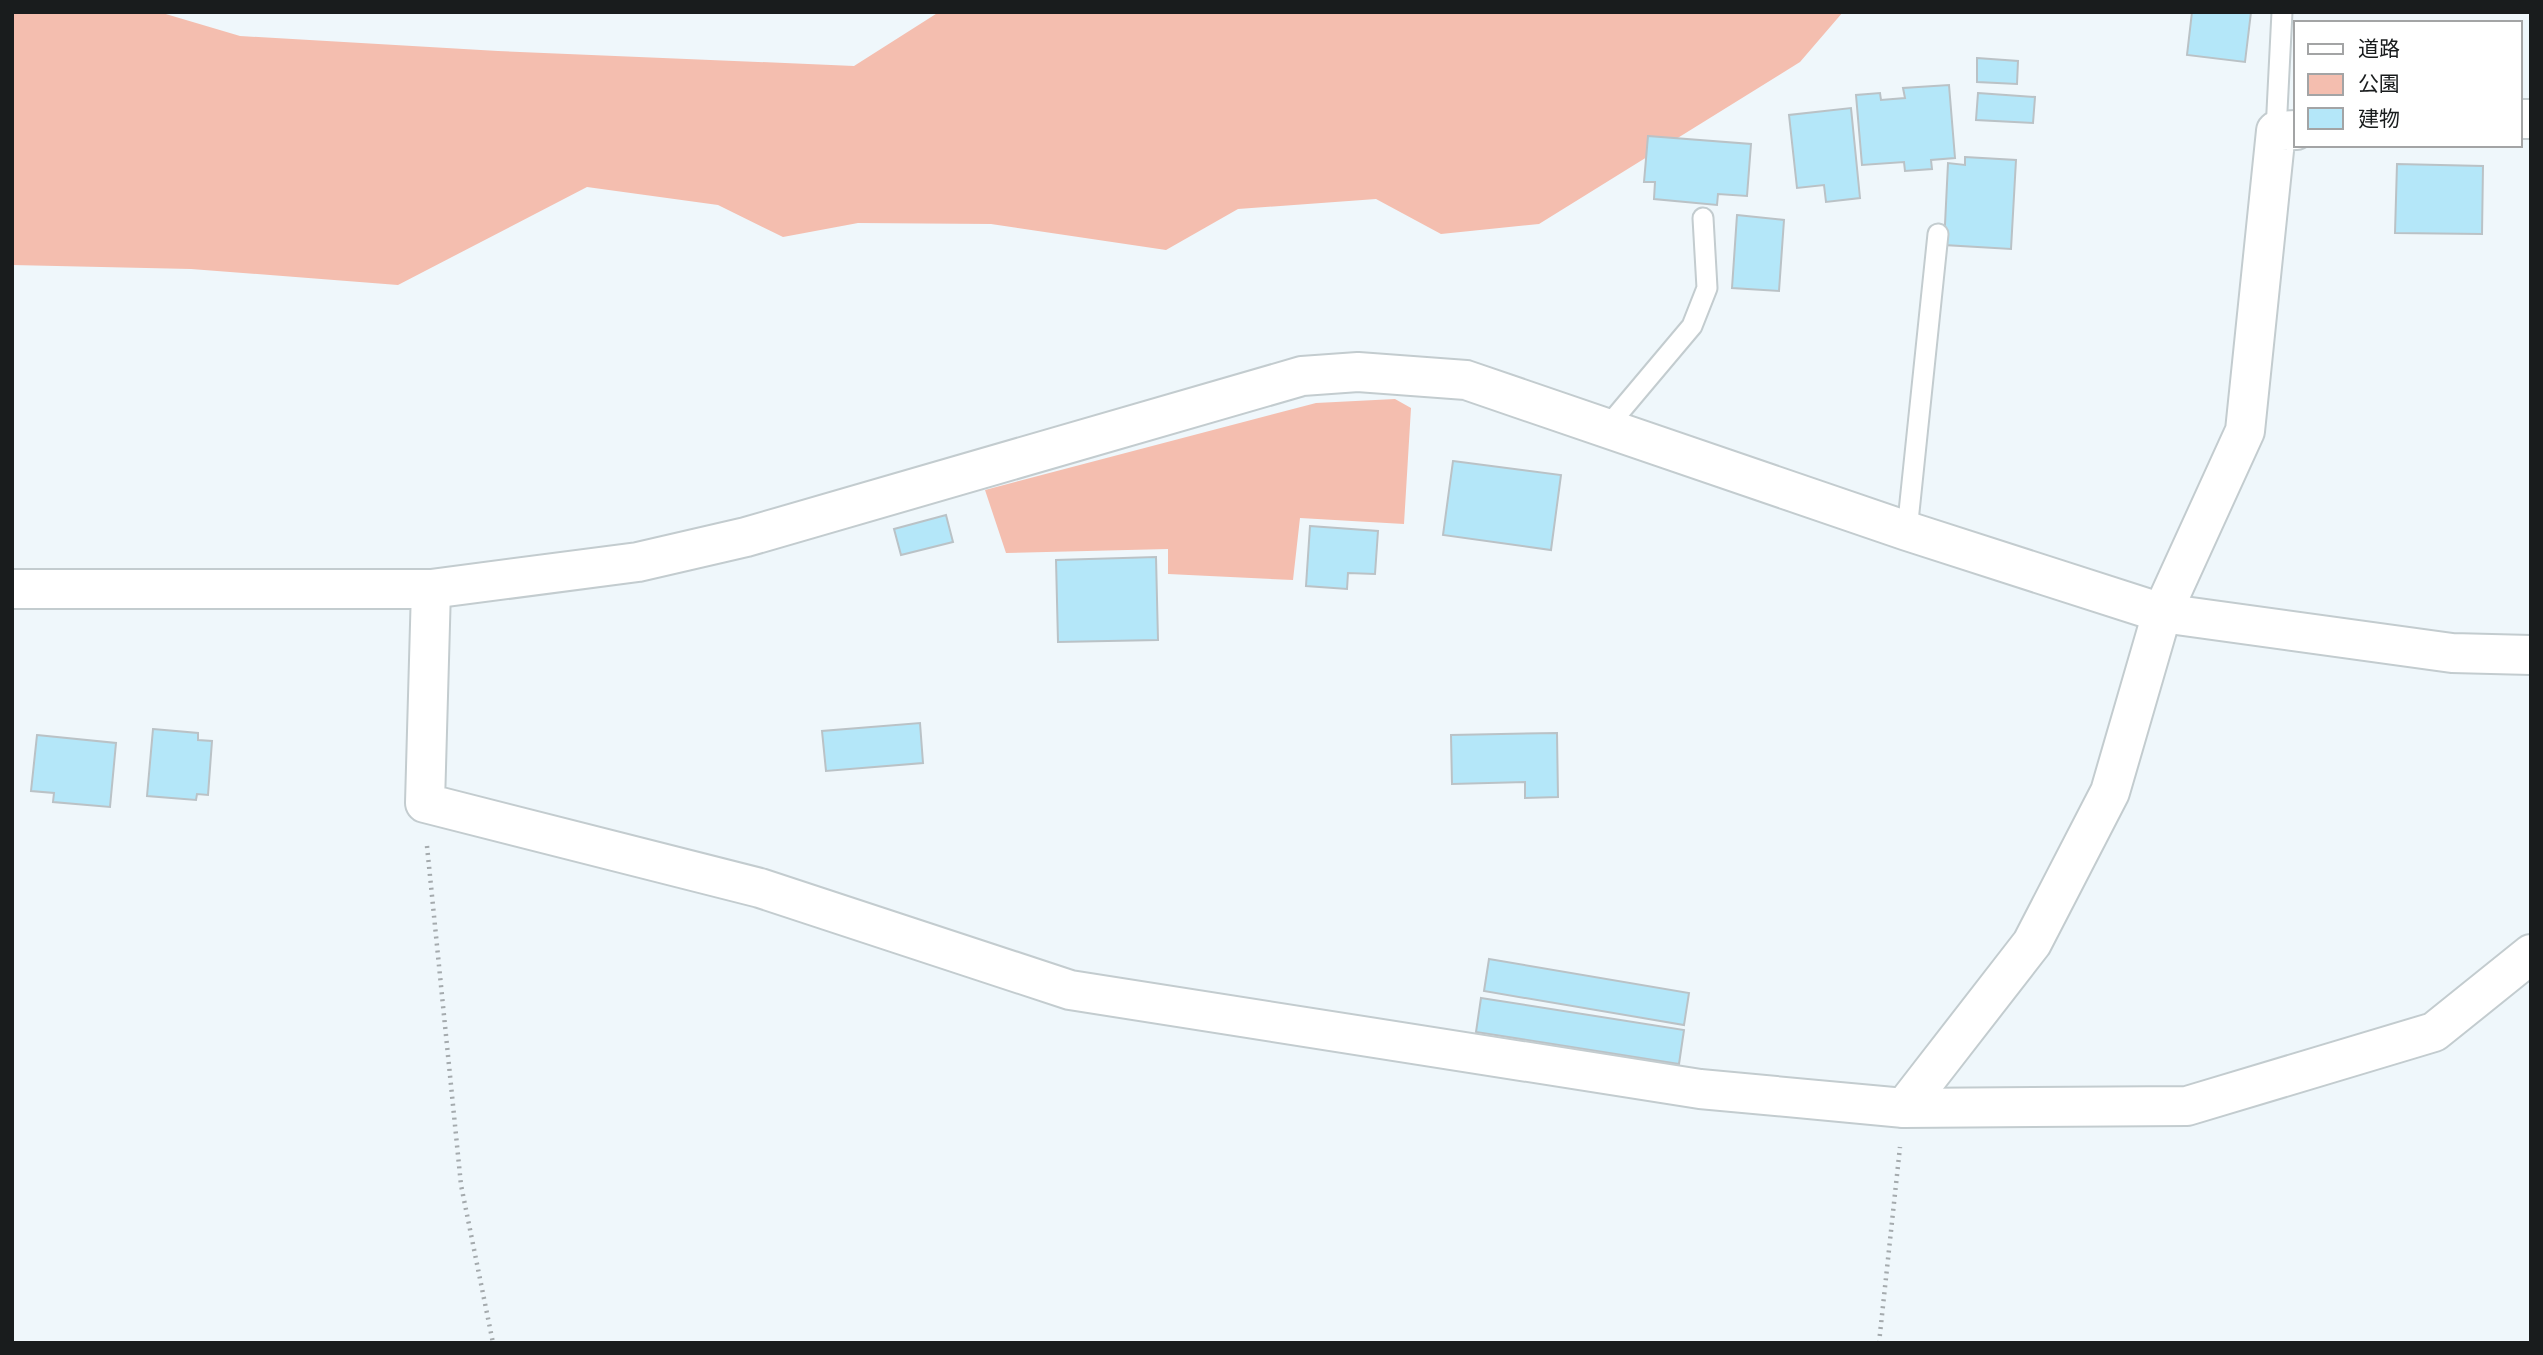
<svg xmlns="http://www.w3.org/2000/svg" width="2543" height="1355" font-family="'Public Sans','Noto Sans JP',sans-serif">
  <rect width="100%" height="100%" fill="#eff7fb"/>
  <g fill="#f4beaf">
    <polygon points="12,12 159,12 240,36 498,51 854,66 939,12 1843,12 1800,62 1539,224 1441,234 1376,199 1238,209 1166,250 991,224 858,223 783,237 718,205 587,187 398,285 191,269 12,265"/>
    <polygon points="1395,399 1411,408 1404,524 1300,518 1293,580 1168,574 1168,549 1006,553 985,490 1316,403"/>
  </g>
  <g fill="#b4e7f9" stroke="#bac2c6" stroke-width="2">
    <polygon points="2192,12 2251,12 2245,62 2187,55"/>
    <polygon points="1977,58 2018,61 2017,84 1977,82"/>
    <polygon points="1949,85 1955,158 1931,160 1932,169 1905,171 1904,162 1862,165 1856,95 1880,93 1881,100 1905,98 1903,88"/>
    <polygon points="1978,93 2035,97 2033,123 1976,120"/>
    <polygon points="1851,108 1860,198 1826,202 1824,185 1797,188 1789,115"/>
    <polygon points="1648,136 1751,144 1747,196 1718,194 1717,205 1654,199 1655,182 1644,182"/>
    <polygon points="1965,157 2016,160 2011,249 1944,245 1948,163 1965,165"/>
    <polygon points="2397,164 2483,166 2482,234 2395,233"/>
    <polygon points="1737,215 1784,220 1779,291 1732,288"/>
    <polygon points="1453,461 1561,475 1551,550 1443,535"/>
    <polygon points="946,515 953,542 901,555 894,529"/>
    <polygon points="1310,526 1378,531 1375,574 1348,573 1347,589 1306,586"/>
    <polygon points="1156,557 1158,640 1058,642 1056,560"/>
    <polygon points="920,723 923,763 826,771 822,731"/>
    <polygon points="153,729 198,733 198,740 212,741 208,795 197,794 196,800 147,796"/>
    <polygon points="1557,733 1558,797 1525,798 1525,782 1452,784 1451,735"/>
    <polygon points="37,735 116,743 110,807 53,802 54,793 31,791"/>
    <polygon points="1489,959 1689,993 1684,1025 1484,991"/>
    <polygon points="1481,998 1684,1030 1679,1064 1476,1032"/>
  </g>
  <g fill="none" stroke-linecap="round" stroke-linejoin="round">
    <defs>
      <g id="service">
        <polyline points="2276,131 2282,12"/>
        <polyline points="1607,427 1692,326 1707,288 1703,218"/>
        <polyline points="1907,531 1938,234"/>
      </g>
      <g id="minor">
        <polyline points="2520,119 2531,119"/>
        <polyline points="431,589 425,803 760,888 1070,990 1700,1089 1904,1108 2187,1106 2434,1032 2531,954"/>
        <polyline points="1904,1108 2032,943 2110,792 2162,613 2245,431 2276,131 2296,130"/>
      </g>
      <polyline id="tertiary" points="12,589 431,589 638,562 746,537 1302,376 1358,372 1466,380 1907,531 2162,613 2452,653 2531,655"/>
    </defs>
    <use href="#service" stroke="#c3cccf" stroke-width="23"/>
    <use href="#minor" stroke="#c3cccf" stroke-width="42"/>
    <use href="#tertiary" stroke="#c3cccf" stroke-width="42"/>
    <g stroke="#a4aaad" stroke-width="4.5" stroke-dasharray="2 5" stroke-linecap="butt">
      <polyline points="427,846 461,1185 493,1343"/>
      <polyline points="1879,1343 1900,1147"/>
    </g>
    <use href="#service" stroke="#fff" stroke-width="19"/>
    <use href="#minor" stroke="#fff" stroke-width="38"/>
    <use href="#tertiary" stroke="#fff" stroke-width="38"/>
  </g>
  <rect width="2543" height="1355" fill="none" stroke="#191c1d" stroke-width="28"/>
  <rect x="2294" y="21" width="228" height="126" fill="#ffffff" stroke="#a3a4a5" stroke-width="2"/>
  <rect x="2308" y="44" width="35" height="10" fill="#ffffff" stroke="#a3a4a5" stroke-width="2"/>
  <text x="2358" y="56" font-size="21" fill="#191c1d">道路</text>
  <rect x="2308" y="74" width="35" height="21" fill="#f4beaf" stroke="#a3a4a5" stroke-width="2"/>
  <text x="2358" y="91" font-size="21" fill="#191c1d">公園</text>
  <rect x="2308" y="108" width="35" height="21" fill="#b4e7f9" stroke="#a3a4a5" stroke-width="2"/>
  <text x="2358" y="126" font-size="21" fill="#191c1d">建物</text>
</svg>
